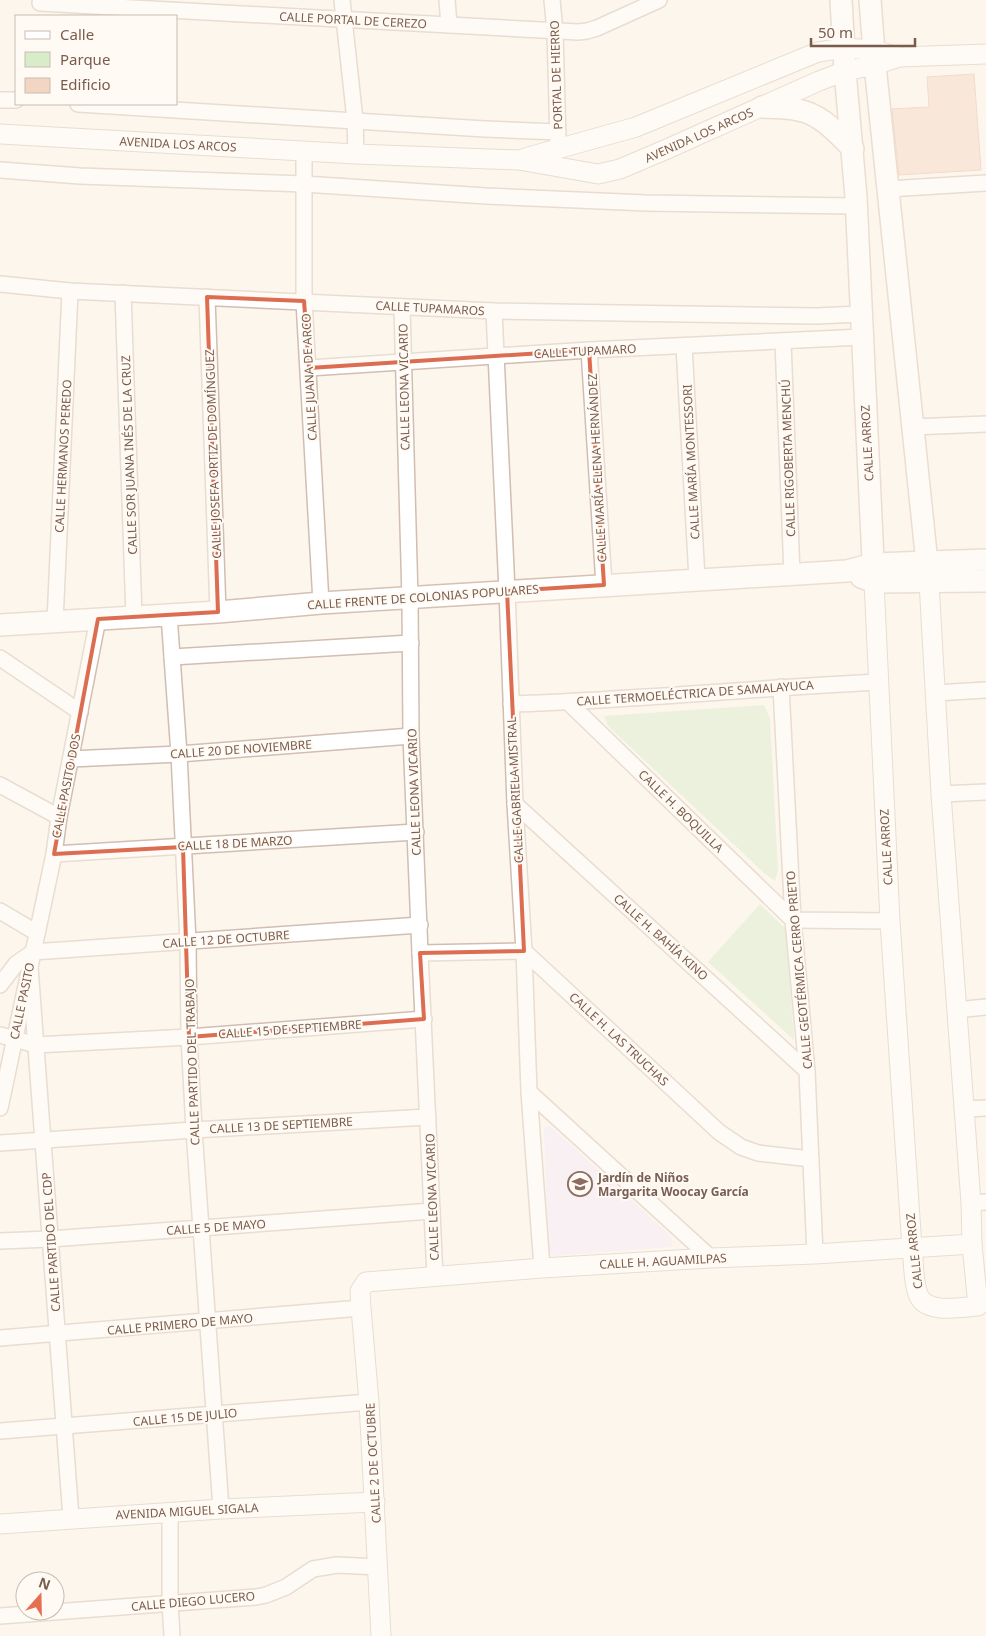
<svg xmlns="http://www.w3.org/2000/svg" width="986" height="1636" font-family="'Noto Sans',sans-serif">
  <rect width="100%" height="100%" fill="#fdf6ec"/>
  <polygon fill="#f3e8fa" points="549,1125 670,1235 673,1241 671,1247 553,1256 548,1252 544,1128"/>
  <g fill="#d8ecc9">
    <polygon points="764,705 770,718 778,870 775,881 765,874 608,726 604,716"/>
    <polygon points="760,904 786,929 794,1040 708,962"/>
  </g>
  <polygon fill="#f3d5c3" stroke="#e6bba3" points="974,74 981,170 899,175 892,109 929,107 927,77"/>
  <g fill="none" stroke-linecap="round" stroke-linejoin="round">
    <defs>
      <g id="minor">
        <polyline points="342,0 355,120 356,154"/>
        <polyline points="447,0 449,25"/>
        <polyline points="552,0 555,31 558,141"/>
        <polyline points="40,3 578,32 587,31 597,28 659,0"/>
        <polyline points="0,100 16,100"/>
        <polyline points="78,104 485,129 558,132"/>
        <polyline points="304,151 304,301 321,603"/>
        <polyline points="0,170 80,176 304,184 486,196 646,203 856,206"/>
        <polyline points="888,189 986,183"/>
        <polyline points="0,284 70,291 494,311 816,316 861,314"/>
        <polyline points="123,293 134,617"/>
        <polyline points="207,297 218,612"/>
        <polyline points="402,307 410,599 411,736 420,953 435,1277"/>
        <polyline points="494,311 507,591 515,804 524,951 529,1092 542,1268"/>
        <polyline points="783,342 792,574"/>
        <polyline points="684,346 697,579"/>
        <polyline points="589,350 604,585"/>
        <polyline points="309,368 589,350 862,337"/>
        <polyline points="912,427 986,424"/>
        <polyline points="169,615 179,754 188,942 189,1037 194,1130 221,1509"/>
        <polyline points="55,622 70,291"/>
        <polyline points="172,657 411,643"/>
        <polyline points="0,658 80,712"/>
        <polyline points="781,687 793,920 807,1071 815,1254"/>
        <polyline points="935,693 986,690"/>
        <polyline points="568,702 793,920 890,921"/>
        <path d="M511 704C634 700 756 688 879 682"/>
        <polyline points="71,759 179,754 411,736"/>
        <polyline points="0,785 59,817"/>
        <polyline points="941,794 986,792"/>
        <polyline points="515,804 807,1071"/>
        <polyline points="54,854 416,832"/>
        <polyline points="0,911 37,933"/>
        <polyline points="420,953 524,951 719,1132 741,1147 758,1153 811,1159"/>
        <path d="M30 967C45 1150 56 1335 71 1518"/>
        <polyline points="0,985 16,964 33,952 420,925"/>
        <polyline points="956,1010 986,1007"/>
        <polyline points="0,1035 36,1045 189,1037 424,1019"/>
        <polyline points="529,1092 711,1258"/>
        <polyline points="0,1108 54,854 59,817 98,619"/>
        <polyline points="964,1109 986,1108"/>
        <polyline points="0,1143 194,1130 428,1117"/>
        <polyline points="971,1203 986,1202"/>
        <polyline points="0,1241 50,1239 432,1211"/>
        <polyline points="0,1338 361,1308"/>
        <polyline points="0,1431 369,1402"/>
        <polyline points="170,1512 170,1603 172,1636"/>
        <polyline points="0,1616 256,1597 266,1595 286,1587 313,1569 337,1565 379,1567"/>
      </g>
      <g id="tertiary">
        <polyline points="0,134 356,154 519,160 598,174 620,169 667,149 819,81 845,71 875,65 899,57"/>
        <polyline points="525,158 636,127 818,52 844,48 874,50 899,57 986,54"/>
        <path d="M874 582 890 921 912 1248C914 1263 913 1281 918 1294 925 1315 962 1307 978 1306L972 1244 971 1203 941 794 929 582"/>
        <polyline points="0,1524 221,1509 375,1502"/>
        <polyline points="381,1636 369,1402 361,1308 360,1291 366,1282 542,1268 711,1258 815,1254 972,1244"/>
      </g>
      <g id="secondary">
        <polyline points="841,0 845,71 856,197 874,582"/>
        <polyline points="870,0 875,65 929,582"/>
        <path d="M762 107C774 108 787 107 798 110 821 114 837 133 853 149"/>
        <polyline points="861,577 874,582 986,581"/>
        <polyline points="0,625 218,612 321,603 847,571 873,564 986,560"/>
      </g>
    </defs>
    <use href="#minor" stroke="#d1beb0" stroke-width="18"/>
    <use href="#tertiary" stroke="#d1beb0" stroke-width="21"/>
    <use href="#secondary" stroke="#d6c0b0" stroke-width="24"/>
    <use href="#minor" stroke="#fff" stroke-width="15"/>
    <use href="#tertiary" stroke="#fff" stroke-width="19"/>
    <use href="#secondary" stroke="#fff" stroke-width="21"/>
  </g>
  <path d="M0 0H986V1636H0ZM207 297 304 301 309 368 589 350 604 585 507 591 524 951 420 953 424 1019 189 1037 183 847 54 854 98 619 218 612Z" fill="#fdf6ec" fill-opacity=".55" fill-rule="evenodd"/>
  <path fill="none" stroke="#dc6d51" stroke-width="4" stroke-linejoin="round" d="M207 297 304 301 309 368 589 350 604 585 507 591 524 951 420 953 424 1019 189 1037 183 847 54 854 98 619 218 612Z"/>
  <defs>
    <symbol id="school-ring" viewBox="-11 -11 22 22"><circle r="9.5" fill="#fffaf3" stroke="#8d6e63" stroke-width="1.5"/><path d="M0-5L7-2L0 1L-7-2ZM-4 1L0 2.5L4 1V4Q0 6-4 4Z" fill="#8d6e63"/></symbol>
  </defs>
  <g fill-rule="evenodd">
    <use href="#school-ring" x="566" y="1170" width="28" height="28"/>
  </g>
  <g text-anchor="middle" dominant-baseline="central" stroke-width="4" stroke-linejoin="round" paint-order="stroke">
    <g font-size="12" fill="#7a5c4d" stroke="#fffaf3">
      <text transform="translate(353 20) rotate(3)">CALLE PORTAL DE CEREZO</text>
      <text transform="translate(556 75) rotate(-92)">PORTAL DE HIERRO</text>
      <text transform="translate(699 135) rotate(-24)">AVENIDA LOS ARCOS</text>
      <text transform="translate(178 144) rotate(3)">AVENIDA LOS ARCOS</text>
      <text transform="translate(430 308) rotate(3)">CALLE TUPAMAROS</text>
      <text transform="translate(585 351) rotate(-3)">CALLE TUPAMARO</text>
      <text transform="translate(309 377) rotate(-93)">CALLE JUANA DE ARCO</text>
      <text transform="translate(404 387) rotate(-91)">CALLE LEONA VICARIO</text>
      <text transform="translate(867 443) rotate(-93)">CALLE ARROZ</text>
      <text transform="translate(213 454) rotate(-92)">CALLE JOSEFA ORTIZ DE DOMÍNGUEZ</text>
      <text transform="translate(129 455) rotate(-92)">CALLE SOR JUANA INÉS DE LA CRUZ</text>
      <text transform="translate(63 456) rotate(-87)">CALLE HERMANOS PEREDO</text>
      <text transform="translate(788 458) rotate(-92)">CALLE RIGOBERTA MENCHÚ</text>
      <text transform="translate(691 462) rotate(-93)">CALLE MARÍA MONTESSORI</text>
      <text transform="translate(597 468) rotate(-93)">CALLE MARÍA ELENA HERNÁNDEZ</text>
      <text transform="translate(423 597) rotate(-4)">CALLE FRENTE DE COLONIAS POPULARES</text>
      <text transform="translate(695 693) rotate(-4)">CALLE TERMOELÉCTRICA DE SAMALAYUCA</text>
      <text transform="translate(241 749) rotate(-4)">CALLE 20 DE NOVIEMBRE</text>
      <text transform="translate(66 786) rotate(-79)">CALLE PASITO DOS</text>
      <text transform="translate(515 790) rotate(-93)">CALLE GABRIELA MISTRAL</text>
      <text transform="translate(414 792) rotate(-92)">CALLE LEONA VICARIO</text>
      <text transform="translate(681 811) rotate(44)">CALLE H. BOQUILLA</text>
      <text transform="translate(235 843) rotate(-3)">CALLE 18 DE MARZO</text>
      <text transform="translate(886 847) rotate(-93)">CALLE ARROZ</text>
      <text transform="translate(661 937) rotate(42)">CALLE H. BAHÍA KINO</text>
      <text transform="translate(226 939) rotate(-4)">CALLE 12 DE OCTUBRE</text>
      <text transform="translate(799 970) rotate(-95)">CALLE GEOTÉRMICA CERRO PRIETO</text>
      <text transform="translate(22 1001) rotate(-78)">CALLE PASITO</text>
      <text transform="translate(290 1029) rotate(-4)">CALLE 15 DE SEPTIEMBRE</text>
      <text transform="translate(619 1039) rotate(43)">CALLE H. LAS TRUCHAS</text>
      <text transform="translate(192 1062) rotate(-92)">CALLE PARTIDO DEL TRABAJO</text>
      <text transform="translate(281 1125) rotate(-3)">CALLE 13 DE SEPTIEMBRE</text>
      <text transform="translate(432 1197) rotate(-92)">CALLE LEONA VICARIO</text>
      <text transform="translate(216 1227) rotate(-4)">CALLE 5 DE MAYO</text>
      <text transform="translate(51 1242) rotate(-94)">CALLE PARTIDO DEL CDP</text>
      <text transform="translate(914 1251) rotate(-96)">CALLE ARROZ</text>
      <text transform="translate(663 1261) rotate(-3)">CALLE H. AGUAMILPAS</text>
      <text transform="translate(180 1324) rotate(-5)">CALLE PRIMERO DE MAYO</text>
      <text transform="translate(185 1417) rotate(-5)">CALLE 15 DE JULIO</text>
      <text transform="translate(373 1463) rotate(-93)">CALLE 2 DE OCTUBRE</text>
      <text transform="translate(187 1511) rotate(-3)">AVENIDA MIGUEL SIGALA</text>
      <text transform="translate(193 1601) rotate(-5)">CALLE DIEGO LUCERO</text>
    </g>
    <g font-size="12" font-weight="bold" fill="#785e54" stroke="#fffaf3" text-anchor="start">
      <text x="598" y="1177">Jardín de Niños<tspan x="598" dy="14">Margarita Woocay García</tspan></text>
    </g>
  </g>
  <rect x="15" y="15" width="162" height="90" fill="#fffaf3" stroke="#cabbb1"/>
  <rect x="25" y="31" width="25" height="8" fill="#ffffff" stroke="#cabbb1"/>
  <text x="60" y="40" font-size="15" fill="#7a5c4d">Calle</text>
  <rect x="25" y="52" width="25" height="15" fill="#d8ecc9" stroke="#cabbb1"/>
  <text x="60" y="65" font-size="15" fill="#7a5c4d">Parque</text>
  <rect x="25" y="78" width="25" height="15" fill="#f3d5c3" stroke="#cabbb1"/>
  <text x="60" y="90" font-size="15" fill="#7a5c4d">Edificio</text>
  <g transform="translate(40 1596) rotate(20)"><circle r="24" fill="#fffaf3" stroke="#cabbb1"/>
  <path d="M0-4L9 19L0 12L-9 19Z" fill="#e76f51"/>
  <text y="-8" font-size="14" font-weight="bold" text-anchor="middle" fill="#7a5c4d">N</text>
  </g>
  <path d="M811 38v8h104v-8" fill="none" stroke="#7a5c4d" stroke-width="2.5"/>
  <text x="818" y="38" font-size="15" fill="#7a5c4d" stroke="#fffaf3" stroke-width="4" paint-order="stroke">50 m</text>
</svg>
